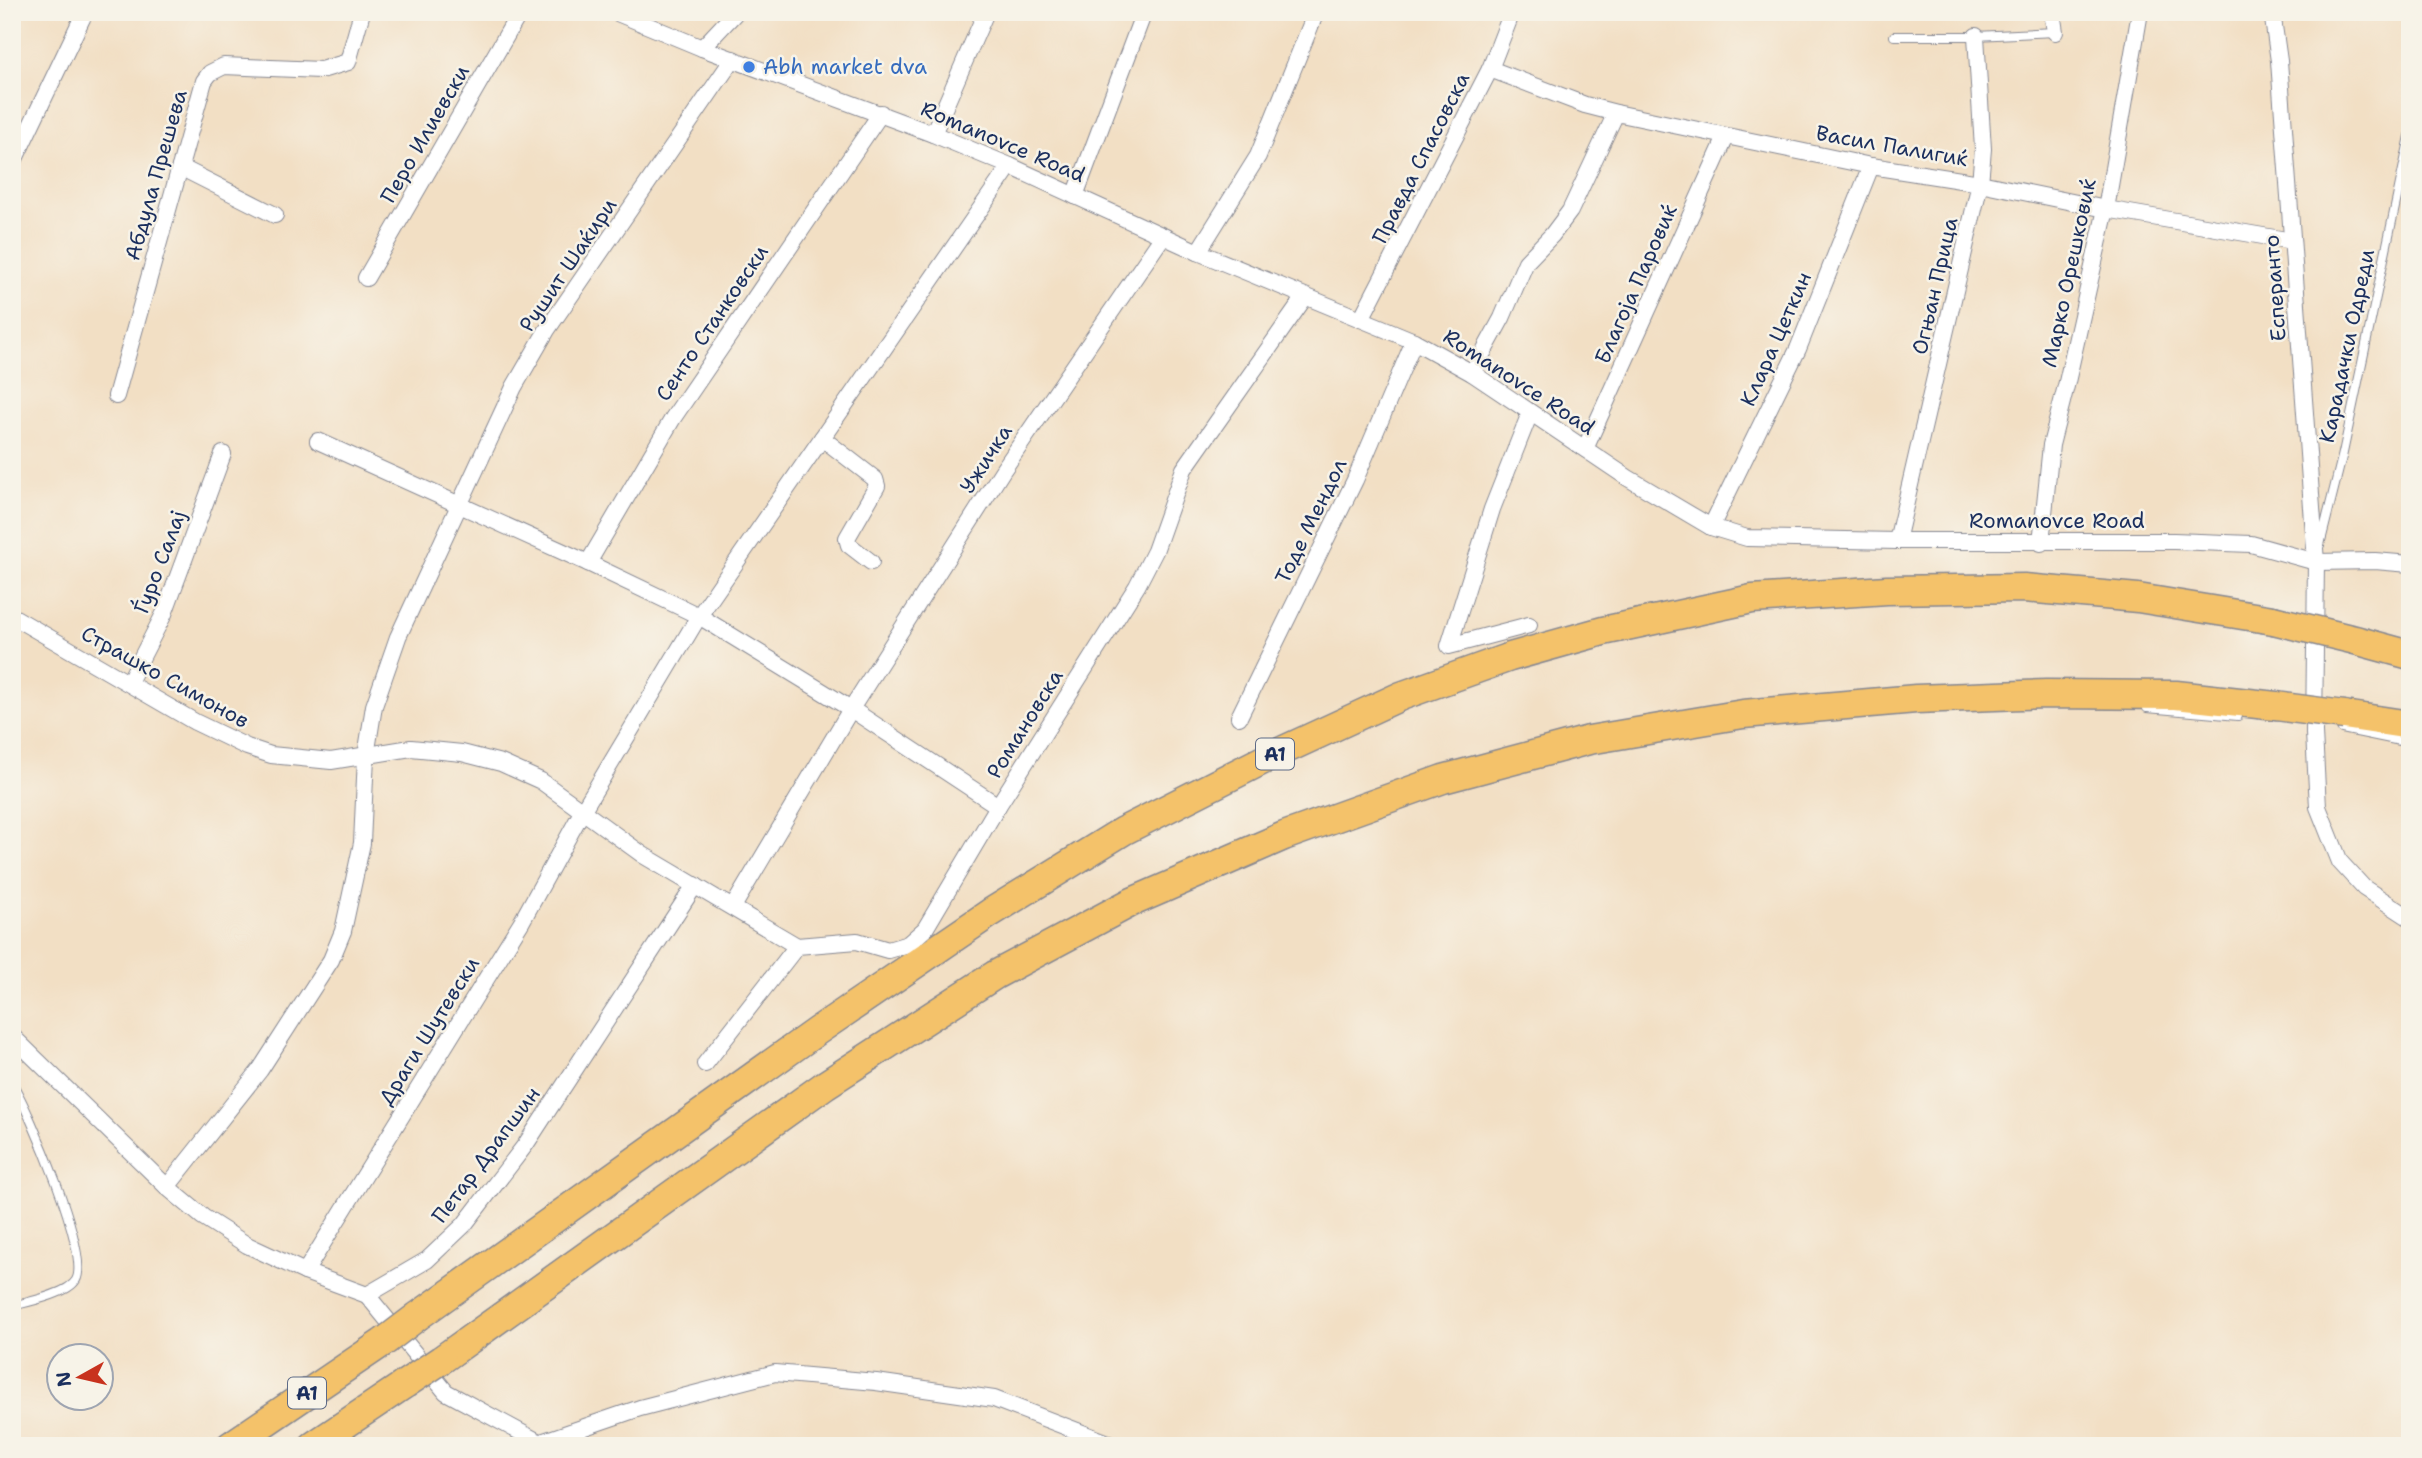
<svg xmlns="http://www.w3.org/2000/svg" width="2422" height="1458" font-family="'Shantell Sans',sans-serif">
  <rect width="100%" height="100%" fill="#f7f3e8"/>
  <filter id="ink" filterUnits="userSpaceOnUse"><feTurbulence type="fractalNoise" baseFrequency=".0143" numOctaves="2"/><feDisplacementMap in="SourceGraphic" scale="14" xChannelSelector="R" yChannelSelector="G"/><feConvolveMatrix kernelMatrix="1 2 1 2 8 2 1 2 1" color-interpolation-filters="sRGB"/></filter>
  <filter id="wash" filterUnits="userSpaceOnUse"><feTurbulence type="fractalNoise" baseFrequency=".00686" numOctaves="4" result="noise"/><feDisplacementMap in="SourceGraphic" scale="28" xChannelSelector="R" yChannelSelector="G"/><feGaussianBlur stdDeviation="1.57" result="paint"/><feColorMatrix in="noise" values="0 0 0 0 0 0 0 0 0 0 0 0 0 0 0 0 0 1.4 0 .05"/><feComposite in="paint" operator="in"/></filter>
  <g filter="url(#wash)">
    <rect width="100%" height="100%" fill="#f2dfc4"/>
  </g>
  <g filter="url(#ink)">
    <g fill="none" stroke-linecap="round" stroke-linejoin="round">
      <defs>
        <g id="service">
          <polyline points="1894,36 1976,36 2055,32"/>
          <polyline points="2320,545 2343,453 2410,136"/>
          <polyline points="2147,708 2238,716"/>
          <polyline points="2342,729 2410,743"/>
          <path d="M12 1083C29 1110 91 1255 76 1280 68 1294 28 1302 12 1306"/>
        </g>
        <g id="minor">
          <polyline points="615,12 702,48 933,134 1010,166 1198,252 1414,341 1472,373 1628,478 1711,527 1747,538 1897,541 2174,541 2251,544 2316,562 2375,561 2410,564"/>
          <polyline points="2052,12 2055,32"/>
          <polyline points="2272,12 2279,61 2316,562 2314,733 2318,807 2340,862 2364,888 2410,918"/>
          <polyline points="702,48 736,12"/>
          <polyline points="1490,69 1585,105 1616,113 1871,166 1980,183 2106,209 2292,241"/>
          <polyline points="933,134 986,12"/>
          <polyline points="12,165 85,12"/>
          <polyline points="180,167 275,215"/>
          <polyline points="1075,196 1144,12"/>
          <polyline points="1198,252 1258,156 1316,12"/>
          <polyline points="366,278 520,12"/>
          <polyline points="1361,319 1490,69 1512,12"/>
          <polyline points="1472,373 1502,318 1526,262 1552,235 1570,211 1616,113"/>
          <polyline points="116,396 204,81 210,73 224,66 321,70 348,62 362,12"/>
          <polyline points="822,438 875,479 877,486 847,538 849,545 871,562"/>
          <polyline points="318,441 588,563 699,616 851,709 998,806"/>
          <polyline points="1585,449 1726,137"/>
          <polyline points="1711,527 1798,349 1871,166"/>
          <polyline points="1897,541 1980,183 1983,149 1976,36"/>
          <polyline points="2041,543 2051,445 2067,382 2106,209 2140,12"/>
          <polyline points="588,563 673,418 881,113"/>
          <polyline points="12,616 195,722 247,747 271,755 331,761 411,748 462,753 501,763 541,781 643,855 797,946"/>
          <polyline points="1529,625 1449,646 1492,509 1530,413"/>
          <polyline points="129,682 164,614 223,454"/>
          <polyline points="1239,717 1355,480 1414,341"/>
          <polyline points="733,907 851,709 1003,470 1163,236"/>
          <polyline points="12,1036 167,1187 203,1217 247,1245 305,1272 367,1295 427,1260 464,1225 526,1144 695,885"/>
          <polyline points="705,1064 797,946 857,941 888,950 908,944 925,929 998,806 1137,586 1155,551 1184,469 1305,297"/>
          <polyline points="167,1187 260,1070 331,960 343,931 362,843 366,756 374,706 398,637 514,387 547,330 733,59"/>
          <polyline points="305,1272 522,921 583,810 699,616 1010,166"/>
          <polyline points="367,1295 446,1392 546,1446"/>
          <polyline points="541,1442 640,1408 775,1373 876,1382 994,1399 1116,1446"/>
        </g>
        <g id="motorway">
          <polyline points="2355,640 2410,655"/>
          <polyline points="2344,715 2410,725"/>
          <polyline points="418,1316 817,1031 990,913 1123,831 1273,755 1401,696 1510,657 1603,631 1752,599 1887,590 2024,588 2138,598 2273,620"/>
          <polyline points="441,1360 825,1085 995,975 1132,902 1284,836 1443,779 1589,740 1743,714 1916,699 2046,694 2176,695 2276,706"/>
          <polyline points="230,1446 385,1341"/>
          <polyline points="313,1446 405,1384"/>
        </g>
      </defs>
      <use href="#service" stroke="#868791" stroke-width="10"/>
      <use href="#minor" stroke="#868791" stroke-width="18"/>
      <use href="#motorway" stroke="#868791" stroke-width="31"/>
      <use href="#service" stroke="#fff" stroke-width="8"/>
      <use href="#minor" stroke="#fff" stroke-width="16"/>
      <use href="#motorway" stroke="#f4c26a" stroke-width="28"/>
      <defs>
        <g id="motorway-bridge">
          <polyline points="2273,620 2355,640"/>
          <polyline points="2276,706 2344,715"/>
          <polyline points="385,1341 418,1316"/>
          <polyline points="405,1384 441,1360"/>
        </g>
      </defs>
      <use href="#motorway-bridge" stroke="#868791" stroke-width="31" stroke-linecap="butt"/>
      <use href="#motorway-bridge" stroke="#f4c26a" stroke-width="28"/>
    </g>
  </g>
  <circle fill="#3f7fe0" stroke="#f7f3e8" stroke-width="2.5" cx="749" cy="67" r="7"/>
  <g text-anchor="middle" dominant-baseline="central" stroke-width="5" stroke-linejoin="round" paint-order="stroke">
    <g fill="#f7f3e8" stroke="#5d6a87" stroke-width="2">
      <rect x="1256" y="738.5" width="38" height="31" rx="5"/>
      <rect x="288" y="1377.5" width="38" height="31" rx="5"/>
    </g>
    <g font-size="19" font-weight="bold" fill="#1b2f5e">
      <text x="1275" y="754">A1</text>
      <text x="307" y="1393">A1</text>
    </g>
    <g font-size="21" fill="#366cbe" stroke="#f7f3e8" text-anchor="start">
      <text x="763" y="67">Abh market dva</text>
    </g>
    <g font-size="21" fill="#1b2f5e" stroke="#f7f3e8">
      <text transform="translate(425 134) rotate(-60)">Перо Илиевски</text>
      <text transform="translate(1003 142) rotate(23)">Romanovce Road</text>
      <text transform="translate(1892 146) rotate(10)">Васил Палигиќ</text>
      <text transform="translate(1421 158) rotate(-63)">Правда Спасовска</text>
      <text transform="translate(156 175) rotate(-74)">Абдула Прешева</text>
      <text transform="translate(568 265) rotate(-56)">Рушит Шаќири</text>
      <text transform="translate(2069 273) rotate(-78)">Марко Орешковиќ</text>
      <text transform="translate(1636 284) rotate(-66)">Благоја Паровиќ</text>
      <text transform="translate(1935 286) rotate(-77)">Огњан Прица</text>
      <text transform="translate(2275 288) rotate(-94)">Есперанто</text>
      <text transform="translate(712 323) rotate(-56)">Сенто Станковски</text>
      <text transform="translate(1776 339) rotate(-66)">Клара Цеткин</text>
      <text transform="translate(2347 346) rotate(-78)">Карадачки Одреди</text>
      <text transform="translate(1519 382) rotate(33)">Romanovce Road</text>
      <text transform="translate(986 459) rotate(-57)">Ужичка</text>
      <text transform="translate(1311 521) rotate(-64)">Тоде Мендол</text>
      <text x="2057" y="521">Romanovce Road</text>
      <text transform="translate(160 562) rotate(-69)">Ѓуро Салај</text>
      <text transform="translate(165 677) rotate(29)">Страшко Симонов</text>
      <text transform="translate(1025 724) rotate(-58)">Романовска</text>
      <text transform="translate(429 1031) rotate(-58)">Драги Шутевски</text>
      <text transform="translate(486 1155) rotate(-53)">Петар Драпшин</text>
    </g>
  </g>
  <rect width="2422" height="1458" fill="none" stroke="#f7f3e8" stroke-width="42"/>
  <g transform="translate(80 1377) rotate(262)"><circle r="33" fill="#f7f3e8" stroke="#9fa5b1" stroke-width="2"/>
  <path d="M0-5L12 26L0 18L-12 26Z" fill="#c8321e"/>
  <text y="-10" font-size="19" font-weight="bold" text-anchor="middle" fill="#1b2f5e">N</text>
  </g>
</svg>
